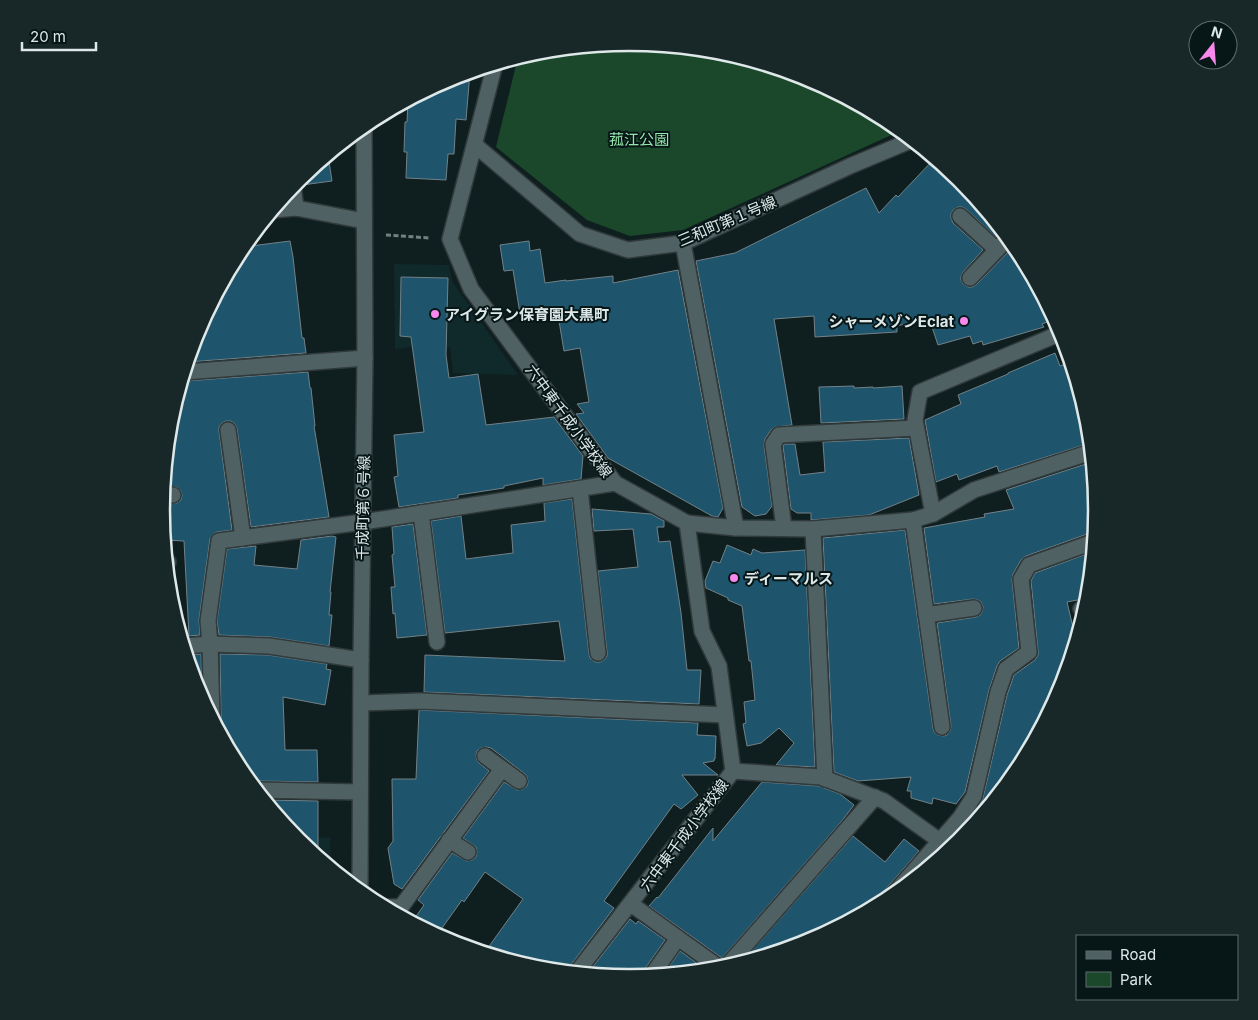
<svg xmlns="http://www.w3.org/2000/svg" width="1258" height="1020" font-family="Inter,'Noto Sans JP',sans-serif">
  <rect width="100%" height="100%" fill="#0f1f20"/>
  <g fill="#10292b">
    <polygon points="394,264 449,265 452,281 518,375 453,373 450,347 413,356 412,347 395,349"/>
    <polygon points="330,837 331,868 298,840"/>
  </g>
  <polygon fill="#1b482a" points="629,43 720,52 808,78 889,121 900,131 683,230 630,236 587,220 496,147 518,57 538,51"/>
  <g fill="#1e556c" stroke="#728188">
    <polygon points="470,72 466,120 456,119 454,154 448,154 446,180 406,178 407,152 404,152 405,122 407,122 408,101 450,78"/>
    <polygon points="328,155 332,181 302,185 299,179"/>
    <polygon points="934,159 971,193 1002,231 996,237 966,209 962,207 958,207 953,210 951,214 951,218 953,223 983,250 963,272 961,276 961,280 963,284 968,287 972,287 976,285 1014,246 1018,251 1055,319 1042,324 1044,327 983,345 982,341 973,344 970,336 938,345 929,318 897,326 897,332 815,337 814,316 774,319 792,425 775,427 771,430 765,439 764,445 772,506 766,514 755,516 742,507 696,261 735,253 866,188 879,213 896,195 898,197"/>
    <polygon points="290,241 293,257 302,338 304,338 306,353 188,362 197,331 240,251 252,250 251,246"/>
    <polygon points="529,241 530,251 540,249 545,283 566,280 566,281 613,276 613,283 678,270 723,508 718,517 712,516 608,458 576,414 584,413 577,404 589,402 580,348 564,351 557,309 520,314 513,270 504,271 500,245"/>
    <polygon points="401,277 448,278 446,355 449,378 478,374 486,425 554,417 583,456 581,479 543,485 543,478 504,486 504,488 458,495 458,498 399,507 394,477 398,476 394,435 424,432 411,337 400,336"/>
    <polygon points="1055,353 1060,366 1070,362 1088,419 1090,443 999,472 997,466 959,480 957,474 936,482 925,420 961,404 958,395 1008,374 1008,373"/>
    <polygon points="308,372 310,388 311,388 315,426 314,426 329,517 251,527 237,429 235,424 231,421 226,421 222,423 219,427 219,431 232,530 217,532 213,534 210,539 199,620 200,635 189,636 184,541 164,540 162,510 162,504 177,503 181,500 182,495 181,491 177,487 164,486 171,419 182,381 186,381"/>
    <polygon points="854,386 854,388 873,387 873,388 902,386 904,419 821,423 819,387"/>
    <polygon points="909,438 919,495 869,515 811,520 811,513 797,513 791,509 783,446 784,444 795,444 800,475 825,472 823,442"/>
    <polygon points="1092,462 1096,510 1094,533 1090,533 1026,556 1021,560 1013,574 1012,580 1019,648 1000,661 997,666 989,690 965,792 956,804 933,798 932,804 911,798 911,791 907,791 911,777 858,781 834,772 823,538 905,530 933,728 934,732 938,735 944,736 947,735 950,731 951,726 937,623 976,617 980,615 982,612 983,607 981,602 978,600 973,599 934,604 924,528 985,517 984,514 1014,509 1006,490"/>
    <polygon points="572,499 589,654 590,658 595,662 600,662 604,660 607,656 607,652 598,571 638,567 633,529 594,531 592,509 651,514 664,521 664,527 657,527 659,542 670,541 681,613 687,670 701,670 699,704 424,692 425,655 565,661 559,621 445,633 431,521 461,516 466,559 513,553 511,525 545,521 544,503"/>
    <polygon points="413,524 427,635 397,638 395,613 393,614 391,587 395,587 392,555 394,554 392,527"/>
    <polygon points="332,536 336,537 330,592 331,592 329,615 332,615 329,646 270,637 219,635 217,621 227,549 256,546 254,565 297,569 301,540"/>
    <polygon points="727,545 751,555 753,549 762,553 805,550 815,767 776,765 794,743 779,728 761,743 747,746 743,724 746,723 744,702 755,700 751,661 749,661 742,606 728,600 728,598 706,588 705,581 713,561 720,563"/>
    <polygon points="1092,552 1088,598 1067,602 1076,640 1072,652 1067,653 1069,664 1061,689 1018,770 981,815 980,804 983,798 1007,695 1014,675 1035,660 1038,655 1038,651 1031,581 1035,573"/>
    <polygon points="201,654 202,698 197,689 191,670 190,655"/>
    <polygon points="220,654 268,655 327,664 326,669 331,670 325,705 283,697 285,750 317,750 318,782 257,781 251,783 240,769 216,725 220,722 221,717"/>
    <polygon points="419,710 698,723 697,735 716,736 715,759 714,759 714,761 703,763 718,775 682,775 698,795 681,809 674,804 604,901 614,908 570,966 568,971 538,968 485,952 523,899 485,872 464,902 462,900 437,935 412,922 424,905 418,900 452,853 467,861 472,860 476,857 477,853 476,847 463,838 504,782 517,790 523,789 527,786 528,782 527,777 525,774 491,748 486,747 481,748 477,751 476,755 477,760 479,763 489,771 402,889 394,884 388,848 393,841 392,779 416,779"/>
    <polygon points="762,782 819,786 840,794 854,805 841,822 722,958 649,906 657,897 658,898 713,828 713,841"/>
    <polygon points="265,800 318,801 318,856 298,840"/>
    <polygon points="853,836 885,862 904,839 919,851 884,891 882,896 883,902 808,942 743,961"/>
    <polygon points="630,919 636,924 638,921 665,940 644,970 643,976 629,978 588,973"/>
    <polygon points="680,951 706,970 664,974"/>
  </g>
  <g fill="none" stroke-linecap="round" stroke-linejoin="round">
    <defs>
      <g id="minor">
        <polyline points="495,64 450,239 471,289 615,483 687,523 702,631 719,666 733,771 577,972"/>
        <polyline points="475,145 580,234 628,250 683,243 850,166 912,140"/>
        <polyline points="293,186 296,208"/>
        <polyline points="273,210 296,208 364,221"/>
        <polyline points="960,216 997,250"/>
        <polyline points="683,243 736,528"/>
        <polyline points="970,278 1008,238"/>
        <polyline points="185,372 365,358"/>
        <polyline points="228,430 243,538"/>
        <polyline points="580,489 598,653"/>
        <polyline points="163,495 173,495"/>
        <polyline points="421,513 437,642"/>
        <polyline points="933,514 915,420 920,392 1061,333"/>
        <polyline points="913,520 942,727"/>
        <polyline points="687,523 736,528 813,529 913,520 933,514 974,490 1091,452"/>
        <polyline points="784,528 773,444 779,435 916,428"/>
        <polyline points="813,529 825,779"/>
        <polyline points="167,562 168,562"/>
        <polyline points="1081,609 1085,609"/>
        <polyline points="926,615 974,608"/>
        <polyline points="184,646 210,644 269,646 361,660"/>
        <polyline points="361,703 420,701 725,715"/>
        <polyline points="212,717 210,644 208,621 219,541 363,522 615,483"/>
        <polyline points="485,756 519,781"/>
        <polyline points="733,771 821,777 884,801 940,841 955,845"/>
        <polyline points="257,790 360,792"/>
        <polyline points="449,840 468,852"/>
        <polyline points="360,891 361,660 365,358 364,125"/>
        <polyline points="891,897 960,818 974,796 998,692 1006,669 1029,652 1021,579 1029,565 1093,542"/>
        <polyline points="631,904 678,938 652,975"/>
        <polyline points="384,907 401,907 502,769"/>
        <polyline points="678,938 720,968"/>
        <polyline points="727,966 875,797"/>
      </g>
    </defs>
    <use href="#minor" stroke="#313a3b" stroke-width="18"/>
    <polyline stroke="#738081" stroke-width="3" stroke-dasharray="5 2.5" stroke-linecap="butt" points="386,235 430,238"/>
    <use href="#minor" stroke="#506163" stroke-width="15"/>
  </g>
  <g fill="#f788ec" stroke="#071617" stroke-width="2">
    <circle cx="435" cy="314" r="5"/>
    <circle cx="964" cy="321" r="5"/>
    <circle cx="734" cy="578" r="5"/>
  </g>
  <g text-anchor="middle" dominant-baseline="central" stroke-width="4" stroke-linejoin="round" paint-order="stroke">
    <g font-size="15" fill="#95e6ab" stroke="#071617">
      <text x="639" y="139">菰江公園</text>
    </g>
    <g font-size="15" fill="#dee8e9" stroke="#071617">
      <text transform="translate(727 221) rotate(-23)">三和町第１号線</text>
      <text transform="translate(569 421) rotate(54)">六中東千成小学校線</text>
      <text transform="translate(363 508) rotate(-89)">千成町第６号線</text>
      <text transform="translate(684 835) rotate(-53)">六中東千成小学校線</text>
    </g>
    <g font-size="15" font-weight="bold" fill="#dee8e9" stroke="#071617" text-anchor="start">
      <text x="445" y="314">アイグラン保育園大黒町</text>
      <text x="954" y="321" text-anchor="end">シャーメゾンEclat</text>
      <text x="744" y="578">ディーマルス</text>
    </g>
  </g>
  <path d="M0 0H1258V1020H0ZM170 510a459 459 0 1 1 918 0a459 459 0 1 1-918 0Z" fill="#182728" fill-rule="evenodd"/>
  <path fill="none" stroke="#dee8e9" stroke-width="2.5" d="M170 510a459 459 0 1 1 918 0a459 459 0 1 1-918 0Z"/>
  <rect x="1076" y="935" width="162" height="65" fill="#071617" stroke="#5d6a6b"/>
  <rect x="1086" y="951" width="25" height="8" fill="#506163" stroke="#5d6a6b"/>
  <text x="1120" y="960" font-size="15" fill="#dee8e9">Road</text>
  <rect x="1086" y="972" width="25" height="15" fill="#1b482a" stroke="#5d6a6b"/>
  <text x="1120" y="985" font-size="15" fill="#dee8e9">Park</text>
  <g transform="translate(1213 45) rotate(17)"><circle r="24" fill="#071617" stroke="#5d6a6b"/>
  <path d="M0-4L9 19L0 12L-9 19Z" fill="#f788ec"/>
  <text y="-8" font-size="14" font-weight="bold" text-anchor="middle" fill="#dee8e9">N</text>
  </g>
  <path d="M22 42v8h74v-8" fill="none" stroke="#dee8e9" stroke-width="2.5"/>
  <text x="30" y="42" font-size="15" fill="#dee8e9" stroke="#071617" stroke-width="4" paint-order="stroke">20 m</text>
</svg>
